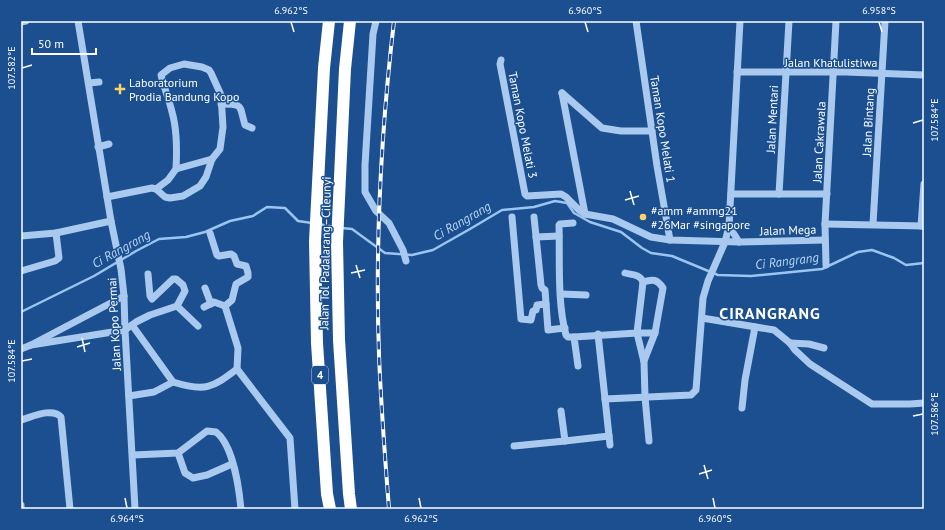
<svg xmlns="http://www.w3.org/2000/svg" width="945" height="530" font-family="'PT Sans',sans-serif">
  <rect width="100%" height="100%" fill="#1b4f8f"/>
  <g fill="none" stroke-linecap="round" stroke-linejoin="round">
    <g stroke="#9cc4f0" stroke-width="2.5">
      <polyline points="319,224 334,227"/>
      <polyline points="341,228 352,229 385,253 412,255 433,250 470,229 502,210 534,207 555,201 567,203 574,213 590,222 621,232 642,248 651,253 672,256 718,275 751,276 822,269 858,252 872,250 894,258 906,265 924,263"/>
      <polyline points="21,312 94,276 136,251 159,239 186,237 205,232 230,221 253,216 267,207 285,208 298,221 312,223"/>
    </g>
    <g stroke="#a9c9ee" stroke-width="7">
      <polyline points="78,21 111,221 121,269 124,296 125,330 135,509"/>
      <polyline points="376,21 373,34 365,165 365,192 376,211 389,223 403,250 406,261"/>
      <polyline points="636,21 657,166 670,240"/>
      <polyline points="21,22 26,21"/>
      <polyline points="501,60 500,64 525,194 527,196 561,194 566,197 579,210 585,214 613,219 651,237 670,240 739,242 825,240"/>
      <polyline points="737,72 846,72 924,75"/>
      <polyline points="89,83 99,82"/>
      <polyline points="562,93 585,214"/>
      <polyline points="562,93 602,128 621,131 652,131"/>
      <path d="M221 104C244 104 239 105 245 125L252 128"/>
      <polyline points="98,147 109,144"/>
      <path d="M156 189 165 197 170 198 183 196 200 186 206 177 212 159 220 149 223 127 221 95 211 73 209 70 202 67 184 64 170 68 161 75C164 88 169 99 172 112 177 129 177 151 176 169"/>
      <polyline points="731,194 827,194"/>
      <polyline points="779,194 789,21"/>
      <polyline points="107,197 152,188 156,189 168,180 176,169 212,159"/>
      <polyline points="512,217 521,319 531,320 533,311 536,310 537,305 546,304"/>
      <polyline points="534,217 541,285 542,288 545,290 548,330 565,328"/>
      <path d="M573 223 560 224 559 225C560 260 557 302 566 335L568 337H574"/>
      <polyline points="825,224 924,226"/>
      <polyline points="873,224 885,21"/>
      <polyline points="729,226 739,242"/>
      <polyline points="921,226 924,184"/>
      <polyline points="210,233 217,255 219,256 231,254 234,256 237,264 246,266 248,273 248,277 236,284 232,300 225,306"/>
      <polyline points="21,236 56,233 111,221"/>
      <polyline points="536,237 559,236"/>
      <polyline points="826,265 825,224 836,21"/>
      <polyline points="21,271 55,261 59,258 56,233"/>
      <path d="M625 273C632 275 640 274 643 282"/>
      <polyline points="643,282 637,333 644,362 645,397 649,441"/>
      <path d="M643 282C653 279 657 279 663 288L655 333 644 361"/>
      <polyline points="205,288 211,304"/>
      <polyline points="561,294 586,295"/>
      <polyline points="177,306 198,326"/>
      <polyline points="225,306 238,348 237,369"/>
      <polyline points="204,307 214,302 225,306"/>
      <polyline points="702,318 774,330 790,343 795,350 810,364 872,404 910,404 924,403"/>
      <polyline points="598,334 610,445"/>
      <polyline points="790,343 809,344 824,348"/>
      <polyline points="31,345 125,330 136,322 150,315 177,306 185,291 183,285 176,279 173,279 152,299 150,296 148,274"/>
      <polyline points="21,349 31,345 124,296"/>
      <polyline points="578,366 574,337 637,333 655,333"/>
      <path d="M173 382C205 392 212 388 237 369L290 438 295 509"/>
      <polyline points="129,396 154,392 173,382 132,325"/>
      <polyline points="605,399 691,395 696,390 703,298 708,281 725,242 729,226 740,21"/>
      <polyline points="742,408 745,380 755,327"/>
      <path d="M21 420C32 417 52 407 61 417L70 509"/>
      <polyline points="565,441 609,436"/>
      <polyline points="514,446 565,441 561,411"/>
      <polyline points="178,453 185,473 193,478 207,475 232,464"/>
      <path d="M133 455 178 453 207 431 216 432C233 445 239 488 241 509"/>
      <polyline points="21,505 21,509"/>
    </g>
    <g stroke="#fff" stroke-width="12">
      <polyline points="329,21 324,68 315,241 317,343 327,494 330,509"/>
      <polyline points="350,21 345,69 337,242 339,340 349,494 351,509"/>
    </g>
    <defs>
      <path id="rail" d="M389 509C385 458 381 407 379 355 375 244 381 132 394 21"/>
    </defs>
    <use href="#rail" stroke="#fff" stroke-width="4"/>
    <use href="#rail" stroke="#1b4f8f" stroke-width="2.5" stroke-dasharray="8" stroke-linecap="butt"/>
  </g>
  <path fill="none" stroke="#fff" stroke-width="1.5" d="M291 22 294 32M585 22 588 32M879 22 882 32M22 68 32 65M913 123 923 120M630 191 634 205M625 200 639 196M356 265 360 278M351 273 365 270M82 338 85 352M77 347 90 343M22 361 32 359M913 416 923 414M704 465 708 479M699 474 712 470M125 498 127 508M419 498 421 508M713 498 715 508"/>
  <g fill="#ffd166" stroke="#1b4f8f" stroke-width="1.5">
    <path d="M118 83h4v4h4v4h-4v4h-4v-4h-4v-4h4z"/>
    <circle cx="643" cy="217" r="4"/>
  </g>
  <g text-anchor="middle" dominant-baseline="central" stroke-width="3" stroke-linejoin="round" paint-order="stroke">
    <rect fill="#1b4f8f" stroke="#bbcadd" stroke-width="1" x="312" y="366" width="16" height="18" rx="3"/>
    <g font-size="11" font-weight="bold" fill="#fff">
      <text x="320" y="375">4</text>
    </g>
    <g font-size="12" fill="#fff" stroke="#1b4f8f">
      <text x="831" y="62">Jalan Khatulistiwa</text>
      <text transform="translate(772 119) rotate(-87)">Jalan Mentari</text>
      <text transform="translate(868 122) rotate(-87)">Jalan Bintang</text>
      <text transform="translate(523 125) rotate(79)">Taman Kopo Melati 3</text>
      <text transform="translate(663 129) rotate(81)">Taman Kopo Melati 1</text>
      <text transform="translate(819 142) rotate(-87)">Jalan Cakrawala</text>
      <text transform="translate(788 230) rotate(-2)">Jalan Mega</text>
      <text transform="translate(325 253) rotate(-89)">Jalan Tol Padalarang–Cileunyi</text>
      <text transform="translate(114 324) rotate(-93)">Jalan Kopo Permai</text>
    </g>
    <g font-size="12" fill="#fff" stroke="#1b4f8f" text-anchor="start">
      <text x="129" y="82">Laboratorium<tspan x="129" dy="14">Prodia Bandung Kopo</tspan></text>
      <text x="651" y="210">#amm #ammg21<tspan x="651" dy="14">#26Mar #singapore</tspan></text>
    </g>
    <g font-size="13" font-style="italic" fill="#b5d3f5" stroke="#1b4f8f">
      <text transform="translate(462 221) rotate(-30)">Ci Rangrang</text>
      <text transform="translate(121 249) rotate(-29)">Ci Rangrang</text>
      <text transform="translate(787 261) rotate(-7)">Ci Rangrang</text>
    </g>
    <g font-size="16" font-weight="bold" letter-spacing="1" fill="#fff" stroke="#1b4f8f">
      <text x="770" y="313">CIRANGRANG</text>
    </g>
  </g>
  <rect width="945" height="530" fill="none" stroke="#1b4f8f" stroke-width="44"/>
  <path d="M32 48v6h64v-6" fill="none" stroke="#ffffff" stroke-width="2"/>
  <text x="38" y="48" font-size="12" fill="#ffffff" stroke="#1b4f8f" stroke-width="3" paint-order="stroke">50 m</text>
  <rect x="22" y="22" width="901" height="486" fill="none" stroke="#fff" stroke-width="1.5"/>
  <g font-size="10" text-anchor="middle" fill="#fff">
    <text x="291" y="14">6.962°S</text>
    <text x="585" y="14">6.960°S</text>
    <text x="879" y="14">6.958°S</text>
    <text transform="translate(11 68) rotate(-90)" y="4">107.582°E</text>
    <text transform="translate(934 120) rotate(-90)" y="4">107.584°E</text>
    <text transform="translate(11 361) rotate(-90)" y="4">107.584°E</text>
    <text transform="translate(934 414) rotate(-90)" y="4">107.586°E</text>
    <text x="127" y="522">6.964°S</text>
    <text x="421" y="522">6.962°S</text>
    <text x="715" y="522">6.960°S</text>
  </g>
</svg>
